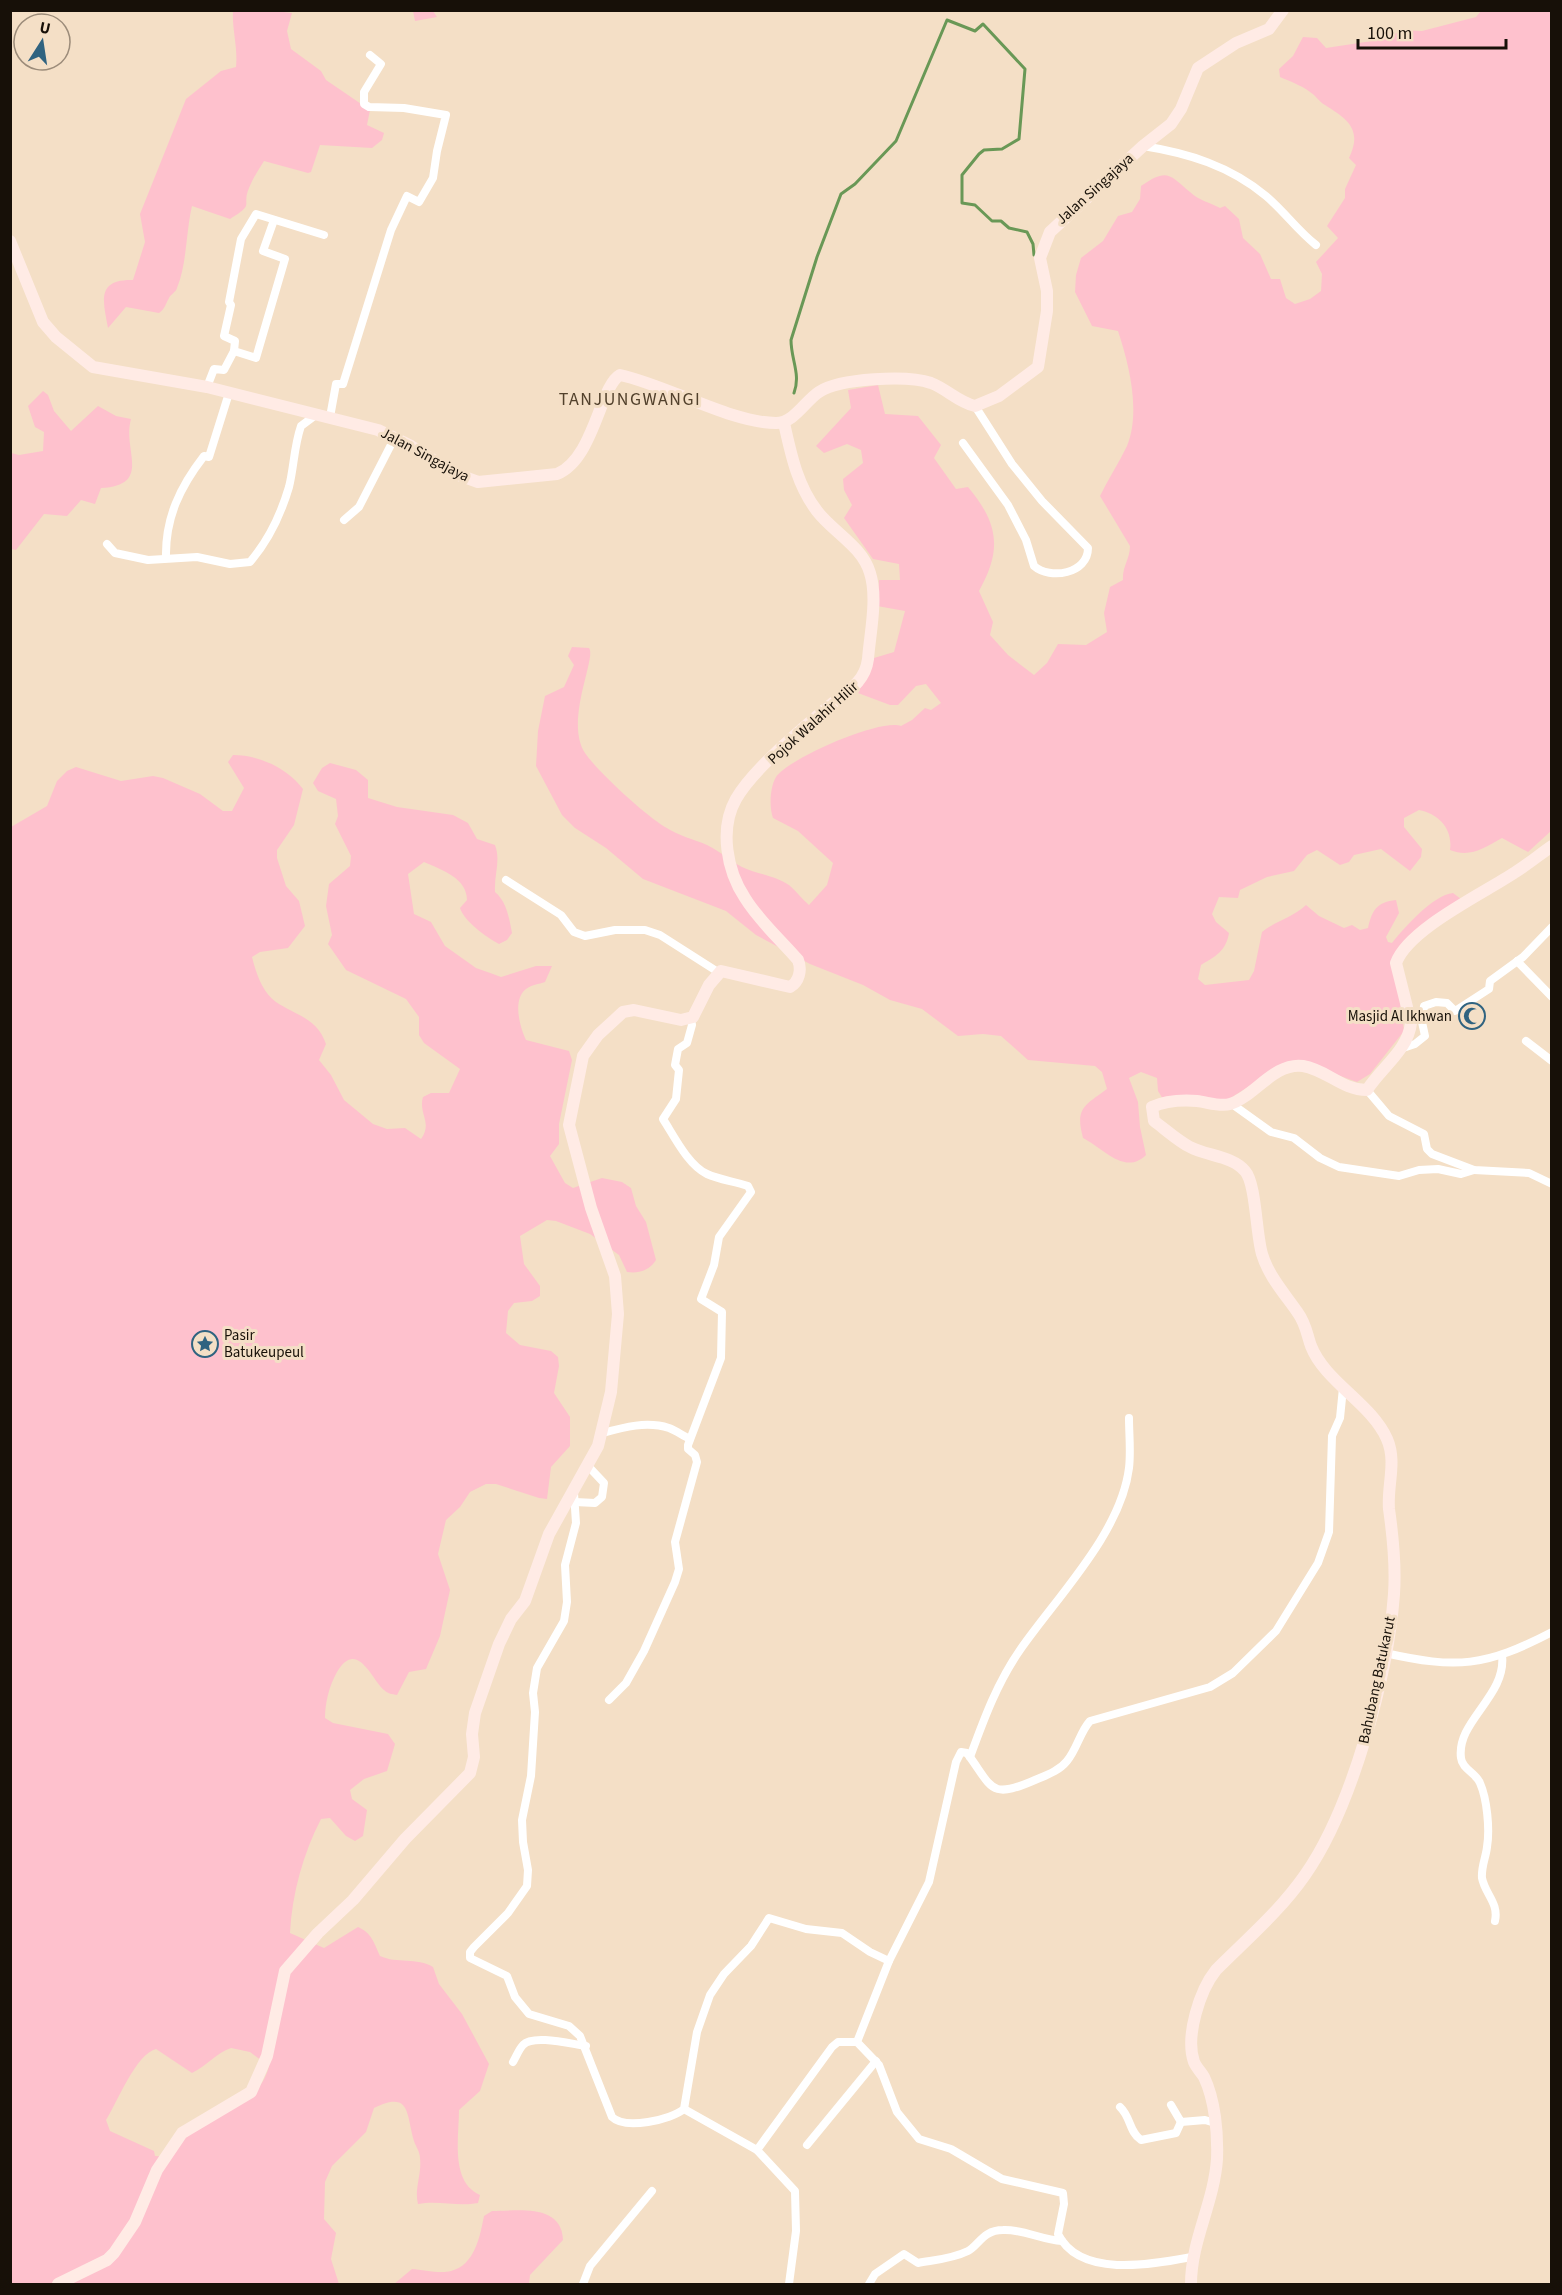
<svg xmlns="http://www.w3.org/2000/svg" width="1562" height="2295" font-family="'Source Sans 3',sans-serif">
  <rect width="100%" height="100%" fill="#f4dfc6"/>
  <g fill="#fec1cd" fill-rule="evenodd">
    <path d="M267 10 292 13 287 31 291 49 321 71 326 80 370 110 367 125 384 133 382 140 372 148 320 145 311 172 308 173 264 161C259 169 253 178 249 188 241 207 256 203 230 219L192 206C186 231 187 264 177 288 176 292 171 294 169 298 165 305 165 309 159 313L126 307 108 328C103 301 96 279 133 280L145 242 140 214 186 99 221 71 236 67C238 47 232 30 233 11Z"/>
    <polygon points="413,11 433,11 437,17 415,21"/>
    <path d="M1481 11H1551V831L1528 852 1502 838C1484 848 1470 858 1450 850 1453 829 1439 814 1419 810L1404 818V827L1422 849 1421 857 1410 871 1381 849 1354 855 1349 862 1340 865 1317 850 1307 855 1294 871 1267 877 1240 890 1238 898 1219 897 1212 914 1216 922 1229 933C1226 951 1216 956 1201 965L1198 979 1205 985 1249 980 1254 971 1262 932C1277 920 1292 918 1306 905L1319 916 1344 928 1352 925 1360 930 1368 928C1372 910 1377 902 1396 900L1399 913 1386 937 1388 942 1392 943C1405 927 1433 895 1453 893L1461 899 1394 958 1404 1031 1370 1074 1357 1082 1313 1066 1270 1073 1229 1099H1163L1158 1091 1157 1078 1141 1072 1129 1078 1138 1102 1140 1127 1146 1155C1125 1176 1103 1148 1083 1138 1075 1108 1084 1106 1107 1089L1102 1072 1095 1066 1028 1060 1001 1036 983 1034 958 1036 922 1009 890 1000 863 985 810 964 756 935 726 911 643 879 606 848 575 828 562 815 536 766 538 731 545 696 564 687 574 665 568 656 572 647 589 648C597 657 564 721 585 753 599 773 644 814 665 827 679 836 693 839 707 845 720 851 730 861 742 867 757 874 776 876 789 885 796 891 802 899 809 905L827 885 833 863 798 831 773 818C769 807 770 787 776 777 789 758 881 718 901 726L912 720 925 708 931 710 941 703 926 684 916 686 898 705H890L858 693 874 658 894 652 905 611 877 606 879 580H900L899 564 873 559 844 518 852 505 844 490 843 479 863 463 861 450 847 444 824 453 816 446 851 408 848 390 878 385 885 414 918 416 941 445 934 458 956 489 968 487C999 524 1002 550 979 591L993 622 990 635 1008 655 1034 675 1047 663 1058 644 1086 645 1107 632 1104 613 1110 587 1123 580C1122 567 1130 559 1130 546L1100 496C1108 479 1119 463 1127 446 1141 412 1129 364 1118 331L1092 326 1075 292 1076 275 1081 258 1103 241 1118 216 1132 212 1140 199 1141 186C1167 168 1169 174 1190 192 1198 200 1211 203 1220 208L1225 206 1239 219 1243 238 1260 254 1271 279H1280L1286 298 1295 304 1310 299 1321 291 1322 274 1316 262 1338 238 1327 226 1345 198V189L1356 165 1349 158C1363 129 1347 119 1325 105 1321 103 1318 99 1314 95 1305 87 1292 82 1280 77L1279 69 1293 56 1303 37 1317 38 1326 48 1385 39 1402 30 1422 31 1476 17Z"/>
    <path d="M43 391 48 395 54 411 71 431 98 406 116 416 131 419C122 450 153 485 101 488L95 504 81 500 67 516 44 514 16 550 11 549V453L19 455 43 451 44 432 35 427 28 406Z"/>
    <path d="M233 755C259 755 287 768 303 789L294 825 277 850V858L286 886 299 901 305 926 288 948 260 952 252 957C256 973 262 992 276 1002 297 1016 317 1018 326 1044L319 1060 331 1075 344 1100 373 1124 387 1129 405 1128 421 1139C433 1123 418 1113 423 1097L431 1093H449L460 1069 424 1043 419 1035V1017L406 999 346 970 328 944 332 935 326 906 329 884 350 866 351 856 335 824 338 816 336 799 318 791 313 783 322 768 330 763 356 770 368 780V798L397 807 453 815 468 823 477 839 495 845C501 861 494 874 495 892 507 902 509 918 512 933L507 940 499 944C486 937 464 921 460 908L467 900C467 878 442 870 424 862L408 874 414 914 431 922 445 946 476 968 493 974 501 977 536 966H552L545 982C539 984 531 985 526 989 512 1000 520 1027 526 1040L569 1051 572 1060 559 1124V1144L550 1156 565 1183 573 1188 602 1178 622 1182 631 1188 636 1206 646 1222 656 1260C650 1270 639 1274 627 1272L619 1255 590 1234 556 1221 547 1220 520 1236 524 1264 540 1286V1296L532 1301 514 1303 508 1311 506 1333 520 1345 551 1351 558 1357 559 1366 554 1393 570 1417V1446L551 1467 547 1499 539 1498 496 1484H486L470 1492 460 1507 446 1520 438 1554 450 1590 440 1636 426 1669 409 1672 397 1695C392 1694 388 1694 384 1690 372 1680 357 1638 337 1672 329 1686 325 1703 325 1718L333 1723 388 1734 395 1744 387 1771 364 1779 350 1790 352 1799 367 1810 363 1836 355 1841 346 1836 330 1818 321 1819C303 1854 292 1894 290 1933L324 1948 358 1927C372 1933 374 1943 380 1956 397 1964 417 1957 433 1967L439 1984 462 2014 489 2064 480 2091 459 2110C459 2137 450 2182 480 2195L478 2203C457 2207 439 2200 418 2204 414 2189 422 2174 420 2158 420 2152 416 2147 414 2141 406 2114 411 2090 374 2108L366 2132 332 2166 325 2182 324 2219 336 2233 331 2259 339 2284H11V827L47 806 57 781 67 771 76 767 121 781 153 776 163 778 200 794 223 811H232L244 788 228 762ZM231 2048 250 2052 269 2066C261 2099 232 2105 206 2122 191 2132 179 2143 168 2157L155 2156 154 2151 110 2131 106 2120C118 2101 136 2054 156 2049L192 2073C207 2066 216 2053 231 2048Z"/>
    <path d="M492 2211C517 2211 562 2203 563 2240L530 2275 529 2284H394L412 2269C423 2270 441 2274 451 2271 475 2265 480 2236 484 2216Z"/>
  </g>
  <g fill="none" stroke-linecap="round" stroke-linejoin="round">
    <path stroke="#699856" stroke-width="3" d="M794 393C801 374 791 360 791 340L817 257 841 194 855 184 896 141 947 20 975 31 983 24 1025 69 1019 139 1002 149 984 150 979 154 962 175V203L975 205 992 221H1001L1009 228 1027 232 1033 244 1034 255"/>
    <g stroke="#fff" stroke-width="8">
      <path d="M1143 146C1188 153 1230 166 1266 196 1284 211 1297 230 1316 245"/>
      <polyline points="234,351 256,358 285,259 263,251 274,220"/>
      <polyline points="207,387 214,369 224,370 234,351 235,341 224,336 231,305 229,302 241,239 256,214 324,235"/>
      <polyline points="330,417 336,384 343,384 391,230 407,196 419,202 433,178 437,151 446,115 404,108 369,107 364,104 364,92 381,64 370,55"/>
      <path d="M963 443 1008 505 1026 540 1034 566C1050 580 1088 574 1088 548L1042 501 1012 464 975 406"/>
      <polyline points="344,520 359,507 395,437"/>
      <path d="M107 544 115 553 148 560 197 557 230 564 250 562C268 541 281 514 289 487 294 467 294 446 301 426L317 414"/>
      <path d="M166 558C165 518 180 487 204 456L209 457 229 393"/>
      <polyline points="506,880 561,915 574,932 585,936 615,930 645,930 660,935 718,972"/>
      <polyline points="1517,961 1552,997"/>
      <polyline points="1526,1041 1552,1061"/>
      <polyline points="1403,1048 1415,1044 1425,1036 1422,1022 1424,1006 1436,1002 1447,1003 1455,1011 1489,989 1490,981 1523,957 1552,927"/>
      <polyline points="1367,1090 1389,1116 1424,1134 1427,1149 1432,1154 1474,1170 1529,1173 1552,1184"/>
      <polyline points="1232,1104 1271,1132 1294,1138 1320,1158 1339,1167 1399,1176 1419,1170 1438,1169 1461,1174 1474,1170"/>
      <path d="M603 1433C624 1427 647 1421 669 1428 677 1431 683 1436 690 1439"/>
      <path d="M574 1493 576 1523 565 1565 567 1602 564 1621 537 1668 533 1693 535 1712 531 1776 522 1820 523 1842 528 1870 527 1886 508 1913 474 1947 470 1952V1958L507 1976 515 1997 529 2014 569 2026 580 2036 612 2117C625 2130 671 2120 684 2109L697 2032 710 1995 724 1974 751 1946 769 1918 806 1929 842 1933 870 1952 889 1961"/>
      <polyline points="575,1502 595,1503 602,1497 604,1483 588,1466"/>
      <path d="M1385 1653C1457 1669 1485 1667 1552 1632"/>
      <path d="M609 1700 626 1683 644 1651 675 1582 679 1569 675 1542 697 1462 695 1455 688 1449V1445L721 1358 722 1312 701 1299 714 1265 719 1237 751 1192 748 1186C734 1181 720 1180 707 1174 688 1165 674 1136 663 1119L676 1099 679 1070 675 1065 678 1049 687 1043 692 1025 691 1019"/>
      <path d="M970 1757C984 1719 997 1683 1020 1650 1056 1598 1121 1533 1129 1468 1131 1452 1129 1434 1129 1418"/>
      <path d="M1495 1921C1499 1903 1485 1894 1482 1878 1481 1867 1486 1857 1487 1847 1490 1829 1487 1799 1480 1783 1476 1773 1462 1769 1461 1758 1456 1721 1507 1696 1502 1655"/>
      <path d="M513 2062C516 2057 519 2049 523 2045 533 2034 571 2044 586 2046"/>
      <polyline points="1171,2105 1181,2122 1205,2120 1215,2123"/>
      <path d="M1120 2107C1131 2117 1129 2132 1141 2140L1176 2133 1181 2122"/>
      <polyline points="684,2109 757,2150 795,2191 796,2231 789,2284"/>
      <polyline points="807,2145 876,2061"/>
      <polyline points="757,2150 832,2047 838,2042 857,2042"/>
      <path d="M1192 2257C1154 2264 1080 2279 1058 2234L1064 2204 1063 2193 1002 2179 951 2149 919 2139 897 2112 879 2065 857 2042 889 1961 929 1882 956 1762 961 1752 967 1753C993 1788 989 1800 1035 1780 1047 1775 1059 1771 1067 1761 1077 1749 1080 1732 1090 1721L1210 1687 1233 1673 1276 1631 1318 1563 1329 1532 1332 1436 1340 1418 1343 1388"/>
      <polyline points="583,2284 590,2266 652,2191"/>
      <path d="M869 2284 875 2274 904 2254 918 2263C934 2260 952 2259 968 2251 979 2245 983 2230 1003 2230 1023 2229 1042 2240 1062 2241"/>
    </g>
    <g stroke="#ffebe5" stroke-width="12">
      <path d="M10 241 43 322 56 337 93 367 207 387 378 430 411 446 456 474 478 482 557 474C594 459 600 386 620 375 667 385 731 423 776 423 794 423 805 401 819 392 840 378 908 375 931 383 947 389 958 402 975 406L999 396 1038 367 1047 311V291L1040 258 1050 232 1143 146 1171 124 1181 109 1198 68 1236 43 1269 29 1283 10"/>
      <path d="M58 2284 107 2260 114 2253 135 2222 157 2170 182 2133 251 2092 267 2056 285 1971 318 1933 353 1900 405 1839 470 1773 474 1757 472 1734 475 1713 499 1644 511 1619 525 1601 549 1534 598 1446 611 1392 618 1314 615 1276 591 1208 569 1125 583 1056 598 1035 623 1012 634 1010 681 1020 693 1017 709 985 721 971 790 987C799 982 802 970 798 960 781 940 759 921 745 898 727 871 719 829 736 799 753 769 802 729 829 706 846 692 865 683 868 659 870 633 878 598 870 573 862 546 833 532 817 511 797 485 791 454 784 423"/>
      <path d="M1191 2284C1191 2241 1214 2203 1217 2159 1218 2133 1215 2100 1204 2077 1201 2072 1196 2067 1194 2062 1185 2036 1200 1990 1216 1970 1247 1939 1280 1911 1305 1875 1352 1808 1388 1675 1394 1594 1396 1565 1393 1537 1389 1509 1387 1485 1397 1462 1387 1439 1371 1403 1325 1382 1311 1346 1307 1335 1306 1324 1298 1313 1285 1294 1269 1277 1262 1254 1256 1234 1256 1183 1245 1171 1233 1156 1207 1156 1190 1147 1178 1141 1165 1129 1154 1121L1152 1107C1165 1101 1183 1100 1197 1101 1207 1102 1220 1107 1230 1104 1254 1097 1274 1062 1303 1066 1327 1070 1342 1090 1367 1090 1382 1067 1408 1050 1411 1023L1396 963C1408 929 1484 893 1514 873 1527 865 1539 855 1552 846"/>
    </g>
  </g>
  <defs>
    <symbol id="mosque-ring" viewBox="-11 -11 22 22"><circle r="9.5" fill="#f4dfc6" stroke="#306380" stroke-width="1.5"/><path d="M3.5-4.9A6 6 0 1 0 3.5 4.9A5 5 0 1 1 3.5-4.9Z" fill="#306380"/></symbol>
    <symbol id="sight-ring" viewBox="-11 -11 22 22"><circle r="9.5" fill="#f4dfc6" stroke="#306380" stroke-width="1.5"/><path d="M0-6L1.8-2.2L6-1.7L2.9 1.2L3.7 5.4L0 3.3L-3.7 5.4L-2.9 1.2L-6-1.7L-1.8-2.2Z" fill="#306380"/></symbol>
  </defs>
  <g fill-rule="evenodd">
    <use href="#mosque-ring" x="1457" y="1001" width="30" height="30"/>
    <use href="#sight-ring" x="190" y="1329" width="30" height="30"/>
  </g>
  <g text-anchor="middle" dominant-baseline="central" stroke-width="6" stroke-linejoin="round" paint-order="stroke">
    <g font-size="15" fill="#171008" stroke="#f4dfc6">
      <text transform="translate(1095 189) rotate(-42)">Jalan Singajaya</text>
      <text transform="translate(425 455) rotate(28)">Jalan Singajaya</text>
      <text transform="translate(813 723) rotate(-42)">Pojok Walahir Hilir</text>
      <text transform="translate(1377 1680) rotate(-78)">Bahubang Batukarut</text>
    </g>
    <g font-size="15" fill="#171008" stroke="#f4dfc6" text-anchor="end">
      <text x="1452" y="1016">Masjid Al Ikhwan</text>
      <text x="224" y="1335" text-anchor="start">Pasir<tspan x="224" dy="17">Batukeupeul</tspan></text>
    </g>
    <g font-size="18" letter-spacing="1.5" fill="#52412c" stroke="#f4dfc6">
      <text x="630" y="399">TANJUNGWANGI</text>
    </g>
  </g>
  <rect width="1562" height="2295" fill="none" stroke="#171008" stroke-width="24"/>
  <g transform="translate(42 42) rotate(12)"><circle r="28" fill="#f4dfc6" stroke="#9c8c7a" stroke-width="1.5"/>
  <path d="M0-4.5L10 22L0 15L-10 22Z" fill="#306380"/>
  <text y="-9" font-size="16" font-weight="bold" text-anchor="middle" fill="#171008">U</text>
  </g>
  <path d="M1358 39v9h148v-9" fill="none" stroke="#171008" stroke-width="3"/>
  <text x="1367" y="39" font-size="18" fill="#171008" stroke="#f4dfc6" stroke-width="4.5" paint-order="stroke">100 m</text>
</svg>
